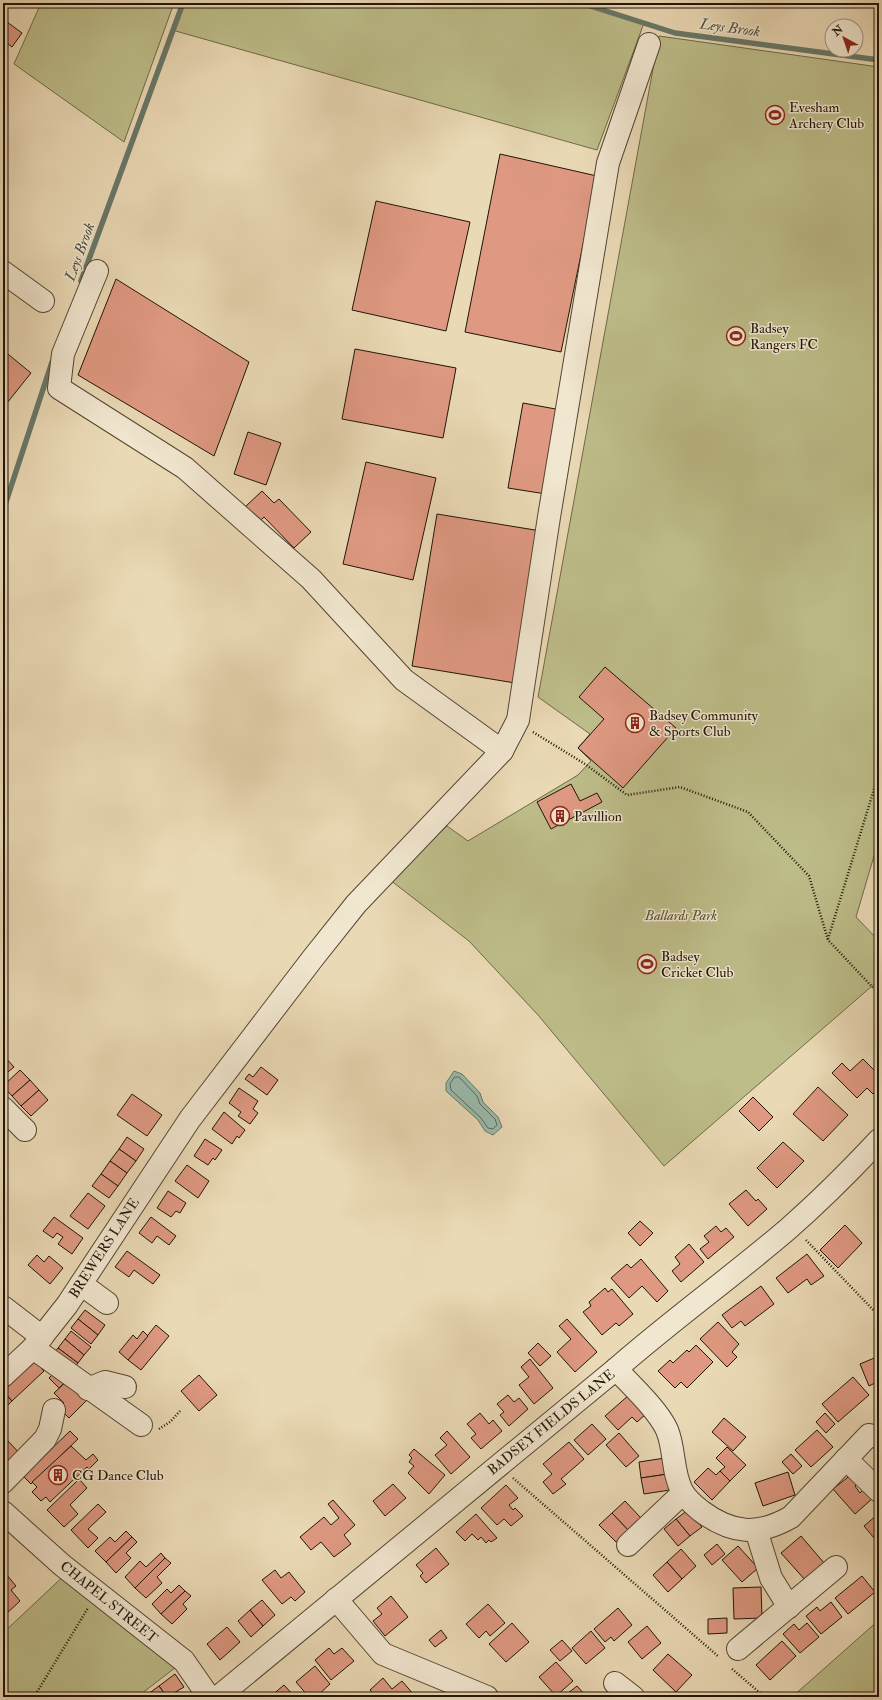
<svg xmlns="http://www.w3.org/2000/svg" width="882" height="1700" font-family="'IM FELL Double Pica',serif">
  <rect width="100%" height="100%" fill="#ead9b5"/>
  <filter id="stains"><feTurbulence type="fractalNoise" baseFrequency=".005" numOctaves="4"/><feColorMatrix values="0 0 0 0 .2 0 0 0 0 .09 0 0 0 0 .02 0 0 0 .5 -.17"/></filter>
  <radialGradient id="worn" r=".72"><stop offset=".6" stop-color="#630" stop-opacity="0"/><stop offset="1" stop-color="#630" stop-opacity=".3"/></radialGradient>
  <g fill="#bdbd89" stroke="#6e6948">
    <polygon points="41,3 174,3 124,142 14,64"/>
    <polygon points="183,3 581,3 644,23 597,150 172,30"/>
    <polygon points="659,36 879,67 879,839 856,917 879,941 879,980 664,1166 538,1015 469,941 390,880 447,826 468,841 578,775 591,761 578,748 590,734 538,697"/>
    <polygon points="69,1571 184,1661 137,1697 3,1697 3,1633"/>
    <polygon points="879,1620 879,1697 792,1697"/>
  </g>
  <polygon fill="#98baab" stroke="#687869" points="454,1071 462,1074 480,1093 483,1102 498,1117 502,1127 493,1135 485,1131 478,1120 446,1091 446,1083"/>
  <g fill="none" stroke-linecap="round" stroke-linejoin="round">
    <polygon stroke="#5c6859" stroke-width="1" points="455,1077 459,1077 477,1096 480,1104 495,1119 497,1125 493,1129 488,1128 481,1118 451,1090 450,1084"/>
    <g stroke="#687869" stroke-width="5.5">
      <polyline points="581,3 675,33 879,60"/>
      <polyline points="81,281 183,3"/>
      <polyline points="3,511 52,362"/>
    </g>
  </g>
  <g fill="#df9982" stroke="#1f1507">
    <polygon points="3,19 22,33 12,47 3,40"/>
    <polygon points="500,154 597,176 561,352 465,332"/>
    <polygon points="376,201 470,222 446,331 352,310"/>
    <polygon points="116,279 249,362 214,456 78,375"/>
    <polygon points="355,349 456,368 443,438 342,419"/>
    <polygon points="3,350 31,373 3,408"/>
    <polygon points="523,403 561,410 546,494 508,488"/>
    <polygon points="248,432 281,443 266,485 234,474"/>
    <polygon points="366,462 436,478 413,580 343,564"/>
    <polygon points="262,491 274,503 279,499 311,532 294,548 264,517 259,522 245,507"/>
    <polygon points="437,514 541,531 515,683 412,666"/>
    <polygon points="605,667 676,728 623,788 578,748 604,719 579,697"/>
    <polygon points="571,784 580,801 597,793 602,802 551,829 537,802"/>
    <polygon points="3,1055 14,1067 3,1076"/>
    <polygon points="863,1059 879,1075 879,1088 873,1094 867,1088 857,1098 832,1073 842,1063 850,1071"/>
    <polygon points="261,1067 278,1080 267,1095 245,1079 249,1074 253,1077"/>
    <polygon points="20,1070 30,1080 12,1096 3,1086"/>
    <polygon points="30,1080 39,1090 21,1106 12,1096"/>
    <polygon points="818,1087 848,1115 823,1141 793,1114"/>
    <polygon points="239,1088 258,1101 253,1109 258,1113 250,1124 238,1116 241,1112 229,1103"/>
    <polygon points="39,1090 48,1100 31,1116 21,1106"/>
    <polygon points="132,1094 162,1115 147,1136 117,1115"/>
    <polygon points="753,1097 773,1117 759,1131 739,1111"/>
    <polygon points="224,1112 245,1130 239,1138 237,1136 232,1144 212,1129"/>
    <polygon points="127,1137 144,1149 136,1161 119,1149"/>
    <polygon points="205,1139 222,1150 215,1160 213,1158 208,1165 194,1156"/>
    <polygon points="783,1142 804,1161 777,1188 757,1168"/>
    <polygon points="119,1149 136,1161 127,1173 110,1161"/>
    <polygon points="110,1161 127,1173 118,1186 101,1174"/>
    <polygon points="187,1165 209,1181 198,1198 175,1181"/>
    <polygon points="101,1174 118,1186 109,1198 92,1186"/>
    <polygon points="746,1190 756,1201 758,1199 767,1209 748,1226 729,1204"/>
    <polygon points="168,1191 186,1203 180,1213 176,1211 171,1217 157,1208"/>
    <polygon points="88,1193 105,1206 88,1229 70,1216"/>
    <polygon points="54,1217 83,1238 72,1254 58,1244 63,1237 57,1233 53,1238 43,1231"/>
    <polygon points="151,1217 176,1236 169,1245 157,1236 152,1243 139,1233"/>
    <polygon points="640,1221 653,1233 640,1246 628,1233"/>
    <polygon points="845,1225 862,1243 838,1268 820,1250"/>
    <polygon points="716,1226 721,1232 726,1228 734,1237 708,1259 700,1249 709,1242 704,1236"/>
    <polygon points="689,1244 704,1262 681,1282 672,1271 680,1264 675,1257"/>
    <polygon points="127,1251 160,1275 153,1284 134,1270 129,1277 115,1267"/>
    <polygon points="807,1254 824,1276 811,1285 807,1279 788,1293 776,1278"/>
    <polygon points="37,1255 44,1262 49,1256 63,1268 50,1284 28,1265"/>
    <polygon points="641,1259 668,1291 657,1302 642,1286 629,1298 611,1278 627,1264 631,1268"/>
    <polygon points="761,1286 774,1304 745,1326 741,1321 732,1328 722,1315"/>
    <polygon points="605,1288 608,1292 612,1289 633,1314 619,1326 616,1323 602,1335 583,1312 591,1306 589,1302"/>
    <polygon points="85,1310 105,1325 98,1335 78,1319"/>
    <polygon points="78,1319 98,1335 91,1344 71,1328"/>
    <polygon points="567,1319 597,1352 575,1372 557,1352 571,1339 559,1326"/>
    <polygon points="718,1322 739,1344 732,1352 737,1357 727,1367 700,1339"/>
    <polygon points="156,1325 169,1336 141,1370 128,1360"/>
    <polygon points="71,1331 91,1347 84,1355 65,1339"/>
    <polygon points="143,1331 148,1336 128,1360 119,1352 133,1335 137,1339"/>
    <polygon points="65,1339 84,1355 78,1363 58,1348"/>
    <polygon points="538,1343 551,1356 540,1366 528,1353"/>
    <polygon points="696,1345 713,1362 687,1388 681,1382 675,1388 658,1371 670,1360 673,1363 687,1350 689,1352"/>
    <polygon points="58,1348 78,1363 71,1372 52,1356"/>
    <polygon points="879,1356 879,1381 869,1386 860,1364"/>
    <polygon points="32,1359 44,1371 12,1401 3,1391 3,1387"/>
    <polygon points="530,1359 553,1388 534,1404 519,1385 529,1377 521,1367"/>
    <polygon points="55,1372 65,1382 59,1388 49,1378"/>
    <polygon points="199,1375 217,1395 199,1411 181,1391"/>
    <polygon points="853,1377 869,1395 838,1422 822,1404"/>
    <polygon points="68,1380 87,1400 69,1418 59,1408 64,1403 54,1393"/>
    <polygon points="3,1391 12,1401 3,1410"/>
    <polygon points="508,1395 514,1402 519,1398 528,1409 509,1426 500,1415 504,1412 497,1404"/>
    <polygon points="629,1395 646,1414 637,1422 632,1417 618,1430 605,1416"/>
    <polygon points="480,1413 489,1424 493,1420 502,1431 481,1449 471,1438 476,1434 467,1424"/>
    <polygon points="825,1413 835,1424 826,1433 816,1422"/>
    <polygon points="724,1418 746,1437 733,1451 712,1432"/>
    <polygon points="592,1424 606,1439 588,1455 574,1440"/>
    <polygon points="817,1430 833,1447 811,1467 795,1450"/>
    <polygon points="70,1431 78,1439 31,1484 20,1473 41,1452 44,1456"/>
    <polygon points="447,1431 470,1457 451,1474 435,1455 447,1445 440,1438"/>
    <polygon points="619,1433 639,1456 626,1467 606,1445"/>
    <polygon points="8,1441 23,1457 9,1470 3,1464 3,1446"/>
    <polygon points="569,1442 584,1459 561,1479 566,1484 553,1494 543,1482 552,1474 543,1464"/>
    <polygon points="71,1446 86,1460 93,1454 98,1460 89,1469 87,1467 50,1502 46,1497 41,1501 32,1492 37,1487 32,1482"/>
    <polygon points="727,1447 746,1465 730,1481 720,1471 725,1467 716,1458"/>
    <polygon points="414,1449 445,1475 429,1494 408,1473 414,1466 409,1462 412,1458 409,1455"/>
    <polygon points="791,1454 802,1466 793,1474 782,1462"/>
    <polygon points="665,1458 668,1474 641,1478 639,1462"/>
    <polygon points="708,1468 716,1475 720,1471 730,1481 712,1500 694,1482"/>
    <polygon points="788,1472 795,1495 763,1506 755,1483"/>
    <polygon points="668,1474 670,1490 644,1494 641,1478"/>
    <polygon points="852,1474 859,1482 855,1486 860,1493 865,1488 873,1498 855,1514 833,1489"/>
    <polygon points="79,1479 87,1488 70,1505 78,1514 64,1527 47,1510"/>
    <polygon points="393,1484 406,1498 385,1516 373,1501"/>
    <polygon points="506,1485 518,1498 509,1505 513,1510 515,1508 523,1516 511,1526 504,1519 497,1525 481,1508"/>
    <polygon points="333,1500 355,1525 344,1535 351,1544 334,1557 321,1542 311,1550 300,1537 324,1517 331,1525 339,1518 328,1504"/>
    <polygon points="625,1501 641,1518 628,1530 612,1513"/>
    <polygon points="98,1504 106,1512 88,1529 98,1538 88,1548 71,1530"/>
    <polygon points="688,1510 702,1527 690,1536 676,1519"/>
    <polygon points="612,1513 628,1530 616,1542 599,1525"/>
    <polygon points="476,1514 497,1538 491,1542 489,1540 486,1543 481,1537 478,1540 472,1534 465,1541 456,1532"/>
    <polygon points="877,1515 879,1518 879,1544 864,1526"/>
    <polygon points="676,1519 690,1536 678,1546 664,1529"/>
    <polygon points="126,1531 132,1537 106,1562 95,1551 110,1537 115,1542"/>
    <polygon points="801,1536 825,1564 806,1581 781,1553"/>
    <polygon points="132,1537 137,1542 126,1553 131,1558 116,1573 106,1562"/>
    <polygon points="717,1544 725,1554 712,1565 704,1555"/>
    <polygon points="738,1546 758,1568 742,1582 722,1560"/>
    <polygon points="436,1548 449,1564 426,1583 420,1576 423,1573 416,1565"/>
    <polygon points="681,1549 696,1566 682,1579 667,1562"/>
    <polygon points="161,1553 165,1558 135,1588 125,1577 140,1561 146,1567"/>
    <polygon points="165,1558 171,1563 157,1577 162,1583 146,1598 135,1588"/>
    <polygon points="667,1562 682,1579 668,1592 653,1575"/>
    <polygon points="275,1570 281,1578 289,1572 305,1592 295,1601 291,1597 282,1604 262,1580"/>
    <polygon points="6,1574 16,1586 11,1590 20,1601 6,1614 3,1611 3,1577"/>
    <polygon points="862,1576 875,1592 848,1614 835,1598"/>
    <polygon points="179,1585 185,1591 161,1614 152,1604 167,1589 171,1593"/>
    <polygon points="761,1587 762,1618 734,1619 733,1588"/>
    <polygon points="185,1591 191,1596 183,1604 187,1609 172,1624 161,1614"/>
    <polygon points="391,1596 408,1617 385,1636 373,1621 382,1614 377,1608"/>
    <polygon points="262,1600 275,1615 263,1626 250,1610"/>
    <polygon points="831,1602 842,1617 821,1634 806,1616 817,1607 820,1611"/>
    <polygon points="488,1604 505,1623 490,1636 486,1631 479,1638 466,1624"/>
    <polygon points="618,1608 632,1625 614,1641 611,1637 605,1642 594,1629"/>
    <polygon points="250,1610 263,1626 251,1637 238,1621"/>
    <polygon points="727,1618 727,1633 708,1634 708,1619"/>
    <polygon points="512,1623 529,1642 506,1662 489,1644"/>
    <polygon points="807,1623 819,1637 800,1653 783,1634 794,1624 799,1630"/>
    <polygon points="647,1626 661,1643 642,1659 628,1642"/>
    <polygon points="227,1627 240,1642 220,1660 207,1644"/>
    <polygon points="441,1630 447,1638 435,1647 429,1640"/>
    <polygon points="591,1631 605,1648 586,1664 572,1648"/>
    <polygon points="562,1640 572,1651 560,1661 550,1650"/>
    <polygon points="782,1641 796,1656 770,1680 756,1665"/>
    <polygon points="329,1648 334,1654 342,1648 354,1661 331,1680 315,1660"/>
    <polygon points="668,1654 692,1675 676,1692 653,1670"/>
    <polygon points="556,1662 573,1681 556,1696 539,1677"/>
    <polygon points="315,1666 330,1684 316,1697 309,1697 296,1682"/>
    <polygon points="175,1674 184,1687 167,1697 159,1686"/>
    <polygon points="383,1678 392,1689 402,1681 414,1695 412,1697 376,1697 370,1690"/>
    <polygon points="284,1685 295,1697 272,1697 271,1696"/>
    <polygon points="159,1686 167,1697 144,1697"/>
    <polygon points="577,1686 587,1697 563,1697"/>
  </g>
  <g fill="none" stroke-linecap="round" stroke-linejoin="round">
    <defs>
      <g id="minor">
        <polyline points="97,271 63,354 59,388 185,468 311,579 404,680 502,751"/>
        <polyline points="3,272 43,301"/>
        <polyline points="3,1108 25,1130"/>
        <polyline points="81,1284 107,1303"/>
        <polyline points="3,1307 42,1337"/>
        <polyline points="33,1348 141,1425"/>
        <path d="M616 1369C631 1385 658 1410 667 1430 675 1449 672 1472 682 1491 686 1499 695 1506 701 1511 732 1534 758 1536 791 1517L869 1435 879 1437"/>
        <polyline points="3,1376 33,1348 67,1305 190,1119 313,958 356,904 502,751 518,720 549,517 608,163 649,44"/>
        <polyline points="88,1389 105,1382 125,1387"/>
        <polyline points="846,1459 879,1491"/>
        <polyline points="3,1482 45,1439 50,1429 54,1410"/>
        <polyline points="3,1512 62,1565 184,1661 209,1697"/>
        <polyline points="756,1530 771,1578 789,1607"/>
        <polyline points="628,1545 683,1493"/>
        <polyline points="336,1599 383,1654 487,1697"/>
        <polyline points="738,1649 836,1567"/>
        <polyline points="615,1683 633,1697"/>
        <path d="M218 1697 616 1369C672 1320 732 1277 788 1229 820 1201 850 1171 879 1140"/>
      </g>
    </defs>
    <use href="#minor" stroke="#524632" stroke-width="24"/>
    <g stroke="#1f1507" stroke-width="2.5" stroke-dasharray="1 2" stroke-linecap="butt">
      <polyline points="533,732 585,764 627,795 680,787 748,812 809,876 828,940 879,994"/>
      <polyline points="828,939 879,773"/>
      <polyline points="806,1240 879,1316"/>
      <polyline points="159,1429 170,1422 180,1411"/>
      <polyline points="513,1478 719,1657"/>
      <polyline points="732,1669 765,1697"/>
      <polyline points="34,1697 88,1608"/>
    </g>
    <use href="#minor" stroke="#f1e6cf" stroke-width="22"/>
  </g>
  <defs>
    <symbol id="stadium-ring" viewBox="-11 -11 22 22"><circle r="9.5" fill="#f1e6cf" stroke="#8f2418" stroke-width="1.5"/><path d="M0-5a6.5 5 0 1 0 0 10a6.5 5 0 1 0 0-10ZM-3.5-1.8h7v3.6h-7Z" fill="#8f2418"/></symbol>
    <symbol id="building-ring" viewBox="-11 -11 22 22"><circle r="9.5" fill="#f1e6cf" stroke="#8f2418" stroke-width="1.5"/><path d="M-4-6H4V6H1V3H-1V6H-4ZM-2.5-4.3h1.7v1.8h-1.7ZM.8-4.3h1.7v1.8H.8ZM-2.5-1h1.7V.8h-1.7ZM.8-1h1.7V.8H.8Z" fill="#8f2418"/></symbol>
  </defs>
  <g fill-rule="evenodd">
    <use href="#stadium-ring" x="764" y="104" width="22" height="22"/>
    <use href="#stadium-ring" x="725" y="325" width="22" height="22"/>
    <use href="#building-ring" x="624" y="712" width="22" height="22"/>
    <use href="#building-ring" x="549" y="805" width="22" height="22"/>
    <use href="#stadium-ring" x="636" y="953" width="22" height="22"/>
    <use href="#building-ring" x="47" y="1464" width="22" height="22"/>
  </g>
  <g text-anchor="middle" dominant-baseline="central" stroke-width="3" stroke-linejoin="round" paint-order="stroke">
    <g font-size="14" fill="#1f1507" stroke="#f1e6cf" text-anchor="start">
      <text x="789" y="107">Evesham<tspan x="789" dy="16">Archery Club</tspan></text>
      <text x="750" y="328">Badsey<tspan x="750" dy="16">Rangers FC</tspan></text>
      <text x="649" y="715">Badsey Community<tspan x="649" dy="16">&amp; Sports Club</tspan></text>
      <text x="574" y="816">Pavillion</text>
      <text x="661" y="956">Badsey<tspan x="661" dy="16">Cricket Club</tspan></text>
      <text x="72" y="1475">CG Dance Club</text>
    </g>
    <g font-size="14" font-style="italic" fill="#565034" stroke="#f1e6cf">
      <text x="681" y="915">Ballards Park</text>
    </g>
    <g font-size="14" fill="#1f1507" stroke="#f1e6cf">
      <text transform="translate(104 1248) rotate(-57)">BREWERS LANE</text>
      <text transform="translate(551 1422) rotate(-39)">BADSEY FIELDS LANE</text>
      <text transform="translate(109 1602) rotate(39)">CHAPEL STREET</text>
    </g>
    <g font-size="15" font-style="italic" fill="#494f40" stroke="#f1e6cf">
      <text transform="translate(730 28) rotate(8)">Leys Brook</text>
      <text transform="translate(80 252) rotate(-70)">Leys Brook</text>
    </g>
  </g>
  <rect width="882" height="1700" fill="none" stroke="#ead9b5" stroke-width="16"/>
  <rect x="4" y="4" width="874" height="1692" fill="none" stroke="#1f1507" stroke-width="2"/>
  <rect x="8" y="8" width="866" height="1684" fill="none" stroke="#1f1507"/>
  <g transform="translate(844 38) rotate(320)"><circle r="19" fill="#f1e6cf" stroke="#9d927f"/>
  <path d="M0-3L7 15L0 10L-7 15Z" fill="#8f2418"/>
  <text y="-6" font-size="11" font-weight="bold" text-anchor="middle" fill="#1f1507">N</text>
  </g>
  <rect width="100%" height="100%" filter="url(#stains)"/>
  <rect width="100%" height="100%" fill="url(#worn)"/>
</svg>
